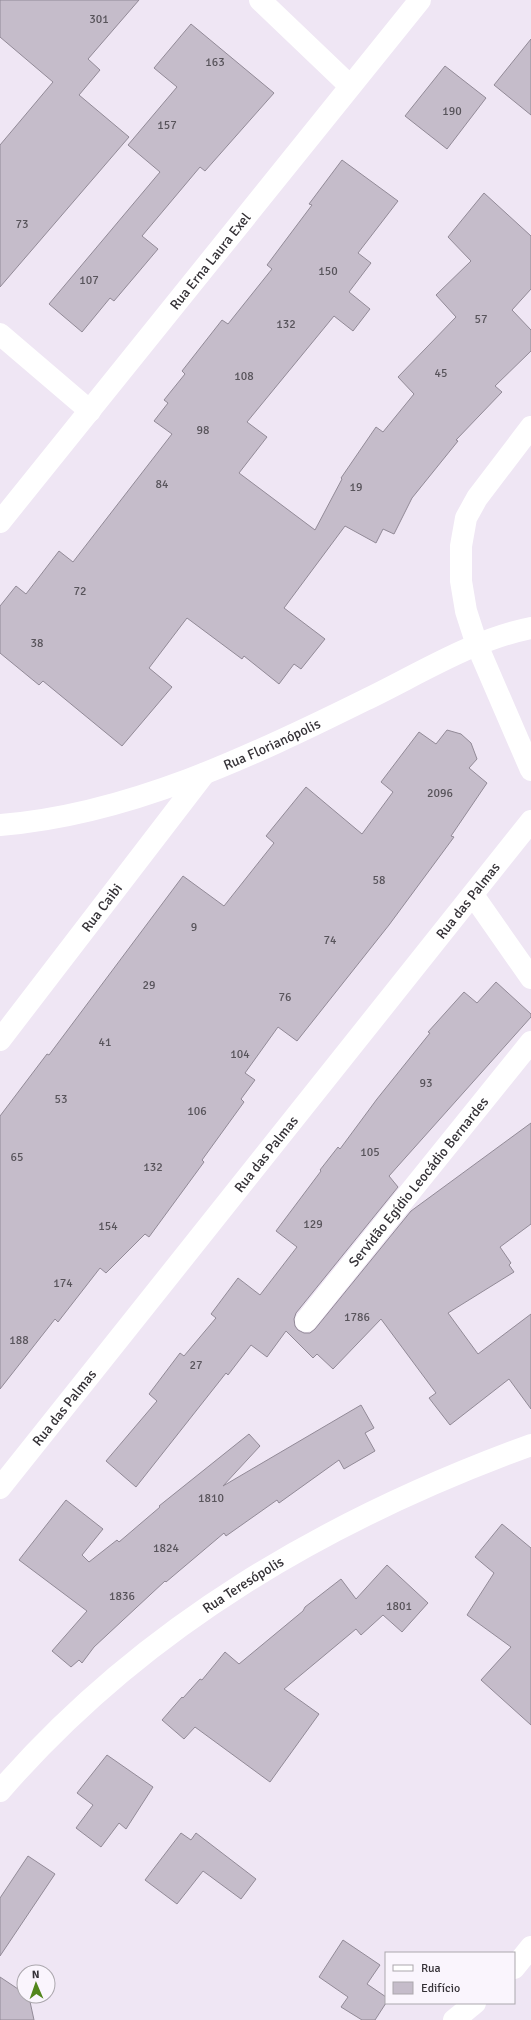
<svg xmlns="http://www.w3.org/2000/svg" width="531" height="2020" font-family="Signika,sans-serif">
  <rect width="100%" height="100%" fill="#efe6f4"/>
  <g fill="#c5bcca" stroke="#928a97">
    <polygon points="0,0 139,0 88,59 100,70 79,95 129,137 0,287 0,145 53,82 0,37"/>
    <polygon points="191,24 274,93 205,171 200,167 142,236 158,249 114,301 110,298 82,332 49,304 160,172 128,145 177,87 154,68"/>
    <polygon points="531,39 531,115 494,85"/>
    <polygon points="445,66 486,98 447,149 405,116"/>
    <polygon points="342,160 398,201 358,253 371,263 349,292 370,309 353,331 334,316 247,422 267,437 239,473 315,530 342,479 341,478 376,427 383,432 414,394 398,377 456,317 436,295 471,261 448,237 484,193 531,236 531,289 512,310 531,330 531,351 495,386 502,392 456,440 458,441 412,498 394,534 383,529 376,543 345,526 284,608 325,639 301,669 294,664 279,684 244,656 242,659 187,618 149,668 172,687 122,746 43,681 39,685 0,653 0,606 16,586 26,594 59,551 73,562 172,434 154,421 168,403 164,400 185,374 182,371 222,320 228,324 272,269 267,265 312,205 309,204"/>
    <polygon points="447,730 461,734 471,743 477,759 469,768 487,783 451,836 454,837 389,925 297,1041 278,1027 245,1073 255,1080 241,1099 244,1102 202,1160 204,1162 149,1237 145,1234 106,1273 100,1268 58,1322 55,1319 0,1389 0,1116 47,1054 49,1055 183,876 224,906 274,843 266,836 306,787 362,834 393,792 381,782 419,732 436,744"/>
    <polygon points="496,982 531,1014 531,1017 389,1176 398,1187 296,1313 294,1319 295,1326 298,1330 304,1333 310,1333 315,1329 411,1211 531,1123 531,1224 500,1247 511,1263 509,1265 514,1272 448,1313 478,1354 531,1314 531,1409 509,1379 450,1425 429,1398 436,1393 381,1319 333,1369 317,1354 313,1358 286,1331 267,1357 251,1345 228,1375 226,1373 136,1487 106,1461 157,1401 149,1394 180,1353 184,1356 216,1318 211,1314 238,1278 260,1295 297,1247 276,1231 321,1171 320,1170 338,1147 340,1149 377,1099 430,1033 428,1032 464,992 477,1003"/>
    <polygon points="361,1405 374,1428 365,1433 375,1451 344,1469 339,1460 279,1503 277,1500 226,1536 224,1533 166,1582 165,1581 94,1647 82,1663 79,1660 71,1667 52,1651 87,1611 19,1560 66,1500 103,1529 82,1555 89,1562 117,1540 119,1542 160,1507 159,1506 249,1434 260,1446 223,1486"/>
    <polygon points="502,1524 531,1548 531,1725 481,1680 511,1647 467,1615 494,1573 475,1557"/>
    <polygon points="387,1565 428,1603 402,1632 383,1615 361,1635 356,1629 284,1689 319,1714 270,1782 195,1727 184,1739 162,1720 182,1697 183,1698 200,1679 202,1680 225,1652 239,1664 303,1611 305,1607 341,1579 356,1599"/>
    <polygon points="107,1755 153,1787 126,1829 119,1823 101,1847 76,1828 93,1805 77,1793"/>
    <polygon points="181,1833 191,1840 196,1833 256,1879 241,1899 203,1871 177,1904 145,1880"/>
    <polygon points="28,1856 55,1874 0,1956 0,1898"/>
    <polygon points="343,1940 380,1965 367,1984 386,1997 386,2003 375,2020 362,2020 341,2007 348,1997 319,1977"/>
    <polygon points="0,1977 24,1993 24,1996 29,1997 34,2020 0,2020"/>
  </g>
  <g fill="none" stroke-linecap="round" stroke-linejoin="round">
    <g stroke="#fff" stroke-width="22">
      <polyline points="260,0 350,86"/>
      <polyline points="0,334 90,411"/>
      <polyline points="531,427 477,498 466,518 461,546 461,581 466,611 477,645 531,770"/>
      <path id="s1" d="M0 522 420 0"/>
      <polyline points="473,895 531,978"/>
      <path id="s2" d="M0 1040 204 774"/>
      <path id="s3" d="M306 1321 531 1042"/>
      <path id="s4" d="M0 1488 531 821"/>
      <path id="s5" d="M0 1791C143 1626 328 1519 531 1445"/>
      <polyline points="514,1968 531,1947"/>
      <polyline points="454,2020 475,2003"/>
    </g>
    <path stroke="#fff" stroke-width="22" id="s6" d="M0 825C128 815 252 756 365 700 417 675 474 639 531 628"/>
  </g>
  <g text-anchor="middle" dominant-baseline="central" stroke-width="3" stroke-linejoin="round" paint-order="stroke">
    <g font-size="12" fill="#58545b">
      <text x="99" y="19">301</text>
      <text x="215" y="62">163</text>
      <text x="452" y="111">190</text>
      <text x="167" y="125">157</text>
      <text x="22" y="224">73</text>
      <text x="328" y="271">150</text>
      <text x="89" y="280">107</text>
      <text x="481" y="319">57</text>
      <text x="286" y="324">132</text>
      <text x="441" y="373">45</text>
      <text x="244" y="376">108</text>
      <text x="203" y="430">98</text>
      <text x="162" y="484">84</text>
      <text x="356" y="487">19</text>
      <text x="80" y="591">72</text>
      <text x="37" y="643">38</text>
      <text x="440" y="793">2096</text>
      <text x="379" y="880">58</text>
      <text x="194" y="927">9</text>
      <text x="330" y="940">74</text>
      <text x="149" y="985">29</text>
      <text x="285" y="997">76</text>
      <text x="105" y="1042">41</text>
      <text x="240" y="1054">104</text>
      <text x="426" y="1083">93</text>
      <text x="61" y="1099">53</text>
      <text x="197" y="1111">106</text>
      <text x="370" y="1152">105</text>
      <text x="17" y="1157">65</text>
      <text x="153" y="1167">132</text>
      <text x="313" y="1224">129</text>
      <text x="108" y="1226">154</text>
      <text x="63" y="1283">174</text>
      <text x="357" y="1317">1786</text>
      <text x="19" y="1340">188</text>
      <text x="196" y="1365">27</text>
      <text x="211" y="1498">1810</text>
      <text x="166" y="1548">1824</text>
      <text x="122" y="1596">1836</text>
      <text x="399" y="1606">1801</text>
    </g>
    <g font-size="14" fill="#343136" stroke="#faf5fd">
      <text stroke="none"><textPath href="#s1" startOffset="335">Rua Erna Laura Exel</textPath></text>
      <text stroke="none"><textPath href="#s6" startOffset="285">Rua Florianópolis</textPath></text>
      <text stroke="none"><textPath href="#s4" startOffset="751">Rua das Palmas</textPath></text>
      <text stroke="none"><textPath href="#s2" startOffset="167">Rua Caibi</textPath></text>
      <text stroke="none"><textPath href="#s4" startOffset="427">Rua das Palmas</textPath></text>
      <text stroke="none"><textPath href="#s3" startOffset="179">Servidão Egídio Leocádio Bernardes</textPath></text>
      <text stroke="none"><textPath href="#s4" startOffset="103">Rua das Palmas</textPath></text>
      <text stroke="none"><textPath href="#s5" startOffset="320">Rua Teresópolis</textPath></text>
    </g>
  </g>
  <rect x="385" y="1952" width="130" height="52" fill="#faf5fd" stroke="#aba7ad"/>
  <rect x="393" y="1965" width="20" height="6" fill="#ffffff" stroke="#aba7ad"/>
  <text x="421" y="1972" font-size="12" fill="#343136">Rua</text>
  <rect x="393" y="1982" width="20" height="12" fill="#c5bcca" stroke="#aba7ad"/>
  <text x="421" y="1992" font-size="12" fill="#343136">Edifício</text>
  <g transform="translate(36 1984) rotate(358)"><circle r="19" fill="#faf5fd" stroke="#aba7ad"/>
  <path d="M0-3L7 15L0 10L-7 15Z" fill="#52861c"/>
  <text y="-6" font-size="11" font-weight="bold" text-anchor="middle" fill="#343136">N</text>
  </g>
</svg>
